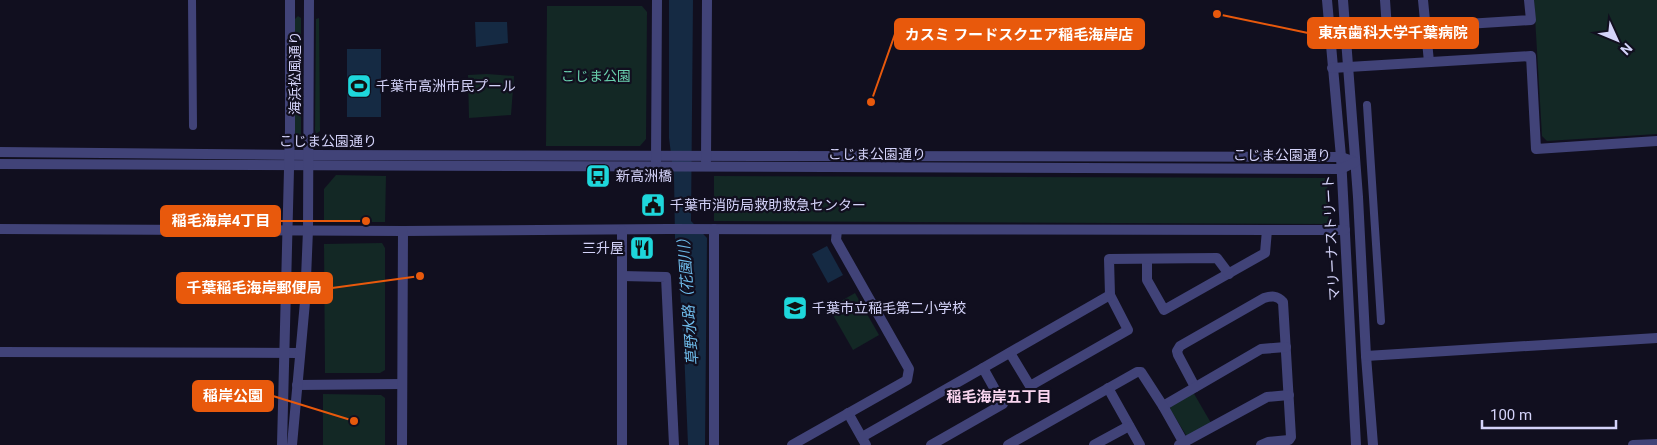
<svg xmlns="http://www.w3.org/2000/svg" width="1657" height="445" font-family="Roboto,'Noto Sans JP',sans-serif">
  <rect width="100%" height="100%" fill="#110f1f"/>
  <g fill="#132825">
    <polygon points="1534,0 1657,0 1657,134 1547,141 1542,136"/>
    <polygon points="547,6 642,6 647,12 646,139 640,146 546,146"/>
    <polygon points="298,16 301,18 301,135 295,135 295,19"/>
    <polygon points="319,18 320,131 316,134 315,130 316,19"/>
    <polygon points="487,74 514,76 511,115 469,118 468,75"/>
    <polygon points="336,175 386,176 385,222 324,222 324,189"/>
    <polygon points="714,176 1327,178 1329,221 1327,224 714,221"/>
    <polygon points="382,243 385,248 385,370 380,373 325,373 324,244"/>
    <polygon points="855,293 879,335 853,350 829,308"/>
    <polygon points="1193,392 1211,423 1188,435 1186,435 1170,409 1171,405"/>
    <polygon points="323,394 381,395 385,398 385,445 323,445"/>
  </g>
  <g fill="#152a43">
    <polygon points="669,0 693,0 691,221 707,238 705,445 688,445 684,349 678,261 675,238 674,177 669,138"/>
    <polygon points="475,22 507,22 508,43 476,47"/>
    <rect x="347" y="49" width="34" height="68"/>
    <polygon points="827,246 843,275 828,283 812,254"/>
  </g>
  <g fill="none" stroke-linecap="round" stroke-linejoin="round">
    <g stroke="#414378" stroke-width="8">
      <polyline points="192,0 193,126"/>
      <polyline points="1367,105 1381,321"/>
    </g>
    <g stroke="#414378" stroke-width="10">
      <polyline points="1385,0 1387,29 1531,20 1529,0"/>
      <polyline points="1423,0 1429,62"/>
      <polyline points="1147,259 1147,280 1164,310 1265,253 1267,230"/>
      <polyline points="622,276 666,277 674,445"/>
      <polyline points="0,352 300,353"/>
      <polyline points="1010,353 1030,386 1128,330 1110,295 1109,259 1217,258 1229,274"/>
      <polyline points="983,368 1110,295"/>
      <path d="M1195 387 1178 355 1177 351 1180 346 1264 298C1271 296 1277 295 1283 302L1291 437 1289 440 1268 442 1261 445"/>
      <polyline points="1108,388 1140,445"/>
      <polyline points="1163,406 1261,349 1286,347"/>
      <polyline points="848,413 866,445"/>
      <polyline points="862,437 983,368 1003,404 931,445"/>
      <polyline points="792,445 907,380 909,369 836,240 837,230"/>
      <polyline points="1008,445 1137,372 1141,372 1163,406 1185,445"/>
      <polyline points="1094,445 1129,426"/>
      <polyline points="1179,445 1267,397 1289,395"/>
    </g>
    <g stroke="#414378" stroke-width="10">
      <polyline points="1327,0 1341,157 1356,445"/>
      <polyline points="1343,0 1358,197 1366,356 1373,445"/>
      <polyline points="1332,68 1531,56 1536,149 1657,141"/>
      <polyline points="0,152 309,155 1341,157 1355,162"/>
      <polyline points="656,161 657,0"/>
      <polyline points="706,161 707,0"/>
      <polyline points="0,164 1341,169 1355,162"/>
      <polyline points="0,229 403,231 668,229 1345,230"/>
      <polyline points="1366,356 1657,338"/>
      <polyline points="297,385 402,384"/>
      <polyline points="282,445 290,130 290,0"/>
      <polyline points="292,445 305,302 308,230 309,0"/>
      <polyline points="402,445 403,231"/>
      <polyline points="622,445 622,230"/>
      <polyline points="714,445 714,229"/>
      <polyline points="1633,445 1657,444"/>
    </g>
  </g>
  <defs>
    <symbol id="stadium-square" viewBox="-11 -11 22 22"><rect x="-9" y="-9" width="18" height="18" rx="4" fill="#1ed7db" stroke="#110f1f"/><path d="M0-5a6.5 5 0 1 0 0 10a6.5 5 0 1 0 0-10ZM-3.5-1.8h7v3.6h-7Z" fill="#111"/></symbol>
    <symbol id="bus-square" viewBox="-11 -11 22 22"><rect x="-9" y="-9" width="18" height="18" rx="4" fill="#1ed7db" stroke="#110f1f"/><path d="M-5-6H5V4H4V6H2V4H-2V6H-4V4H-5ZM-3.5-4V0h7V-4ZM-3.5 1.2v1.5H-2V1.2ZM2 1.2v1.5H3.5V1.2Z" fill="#111"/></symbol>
    <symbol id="civic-square" viewBox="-11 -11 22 22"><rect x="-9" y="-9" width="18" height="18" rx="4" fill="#1ed7db" stroke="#110f1f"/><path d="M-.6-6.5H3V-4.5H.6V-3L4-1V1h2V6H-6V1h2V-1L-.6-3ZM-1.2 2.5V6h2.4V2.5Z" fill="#111"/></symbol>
    <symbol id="restaurant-square" viewBox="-11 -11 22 22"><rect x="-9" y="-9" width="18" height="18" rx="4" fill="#1ed7db" stroke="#110f1f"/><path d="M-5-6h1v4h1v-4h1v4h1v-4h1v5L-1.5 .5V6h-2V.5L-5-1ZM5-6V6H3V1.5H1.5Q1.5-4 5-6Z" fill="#111"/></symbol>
    <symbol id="school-square" viewBox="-11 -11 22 22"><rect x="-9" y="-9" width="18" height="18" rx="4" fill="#1ed7db" stroke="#110f1f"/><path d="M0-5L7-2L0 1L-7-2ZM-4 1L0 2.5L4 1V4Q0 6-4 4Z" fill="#111"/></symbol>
  </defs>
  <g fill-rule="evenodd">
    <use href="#stadium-square" x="345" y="72" width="28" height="28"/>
    <use href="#bus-square" x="584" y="162" width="28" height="28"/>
    <use href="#civic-square" x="639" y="191" width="28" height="28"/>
    <use href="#restaurant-square" x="628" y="234" width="28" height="28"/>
    <use href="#school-square" x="781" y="294" width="28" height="28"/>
  </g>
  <g text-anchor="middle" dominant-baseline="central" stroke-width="4.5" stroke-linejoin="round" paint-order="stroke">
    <g font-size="14" fill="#d4d3f9" stroke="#110f1f">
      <text transform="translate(295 73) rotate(-90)">海浜松風通り</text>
      <text x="328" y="141">こじま公園通り</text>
      <text x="877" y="154">こじま公園通り</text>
      <text x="1282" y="155">こじま公園通り</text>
      <text transform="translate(1331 238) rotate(-93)">マリーナストリート</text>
    </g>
    <g font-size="14" fill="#69cfad" stroke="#110f1f">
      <text x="596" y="76">こじま公園</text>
    </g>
    <g font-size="14" fill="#d4d3f9" stroke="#110f1f" text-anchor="start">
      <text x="376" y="86">千葉市高洲市民プール</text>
      <text x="616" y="176">新高洲橋</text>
      <text x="670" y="205">千葉市消防局救助救急センター</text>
      <text x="624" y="248" text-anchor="end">三升屋</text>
      <text x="812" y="308">千葉市立稲毛第二小学校</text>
    </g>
    <g font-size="15" font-style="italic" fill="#6fbceb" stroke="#110f1f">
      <text transform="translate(688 298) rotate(-94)">草野水路（花園川）</text>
    </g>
    <g font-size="15" font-weight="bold" fill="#f9d5ef" stroke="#110f1f">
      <text x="999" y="397">稲毛海岸五丁目</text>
    </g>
  </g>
  <path fill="none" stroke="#e8590c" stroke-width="2" d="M1217 14L1308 33M871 102L895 34M366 221L280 221M420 276L332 288M354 421L273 396"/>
  <g fill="#e8590c" stroke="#110f1f" stroke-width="2">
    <circle cx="1217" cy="14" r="5"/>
    <circle cx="871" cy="102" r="5"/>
    <circle cx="366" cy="221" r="5"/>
    <circle cx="420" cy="276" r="5"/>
    <circle cx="354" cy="421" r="5"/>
  </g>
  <g fill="#e8590c" stroke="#e8590c" stroke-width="2">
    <rect x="1308" y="18" width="170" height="30" rx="5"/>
    <rect x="895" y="19" width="249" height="30" rx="5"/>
    <rect x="161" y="206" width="119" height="30" rx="5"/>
    <rect x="177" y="273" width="155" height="30" rx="5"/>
    <rect x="193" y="381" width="80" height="30" rx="5"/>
  </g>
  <g font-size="15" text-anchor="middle" font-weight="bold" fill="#fff">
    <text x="1393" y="38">東京歯科大学千葉病院</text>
    <text x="1019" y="40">カスミ フードスクエア稲毛海岸店</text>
    <text x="221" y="226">稲毛海岸4丁目</text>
    <text x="254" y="293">千葉稲毛海岸郵便局</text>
    <text x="233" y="401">稲岸公園</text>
  </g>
  <g transform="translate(1617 40) rotate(134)" stroke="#110f1f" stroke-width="4" paint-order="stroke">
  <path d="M0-4L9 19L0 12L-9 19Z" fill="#d4d3f9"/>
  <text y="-8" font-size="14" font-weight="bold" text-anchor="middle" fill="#d4d3f9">N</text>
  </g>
  <path d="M1482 420v8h134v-8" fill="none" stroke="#d4d3f9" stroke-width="2.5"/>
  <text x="1490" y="420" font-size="15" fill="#d4d3f9" stroke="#110f1f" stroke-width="4" paint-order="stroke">100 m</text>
</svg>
